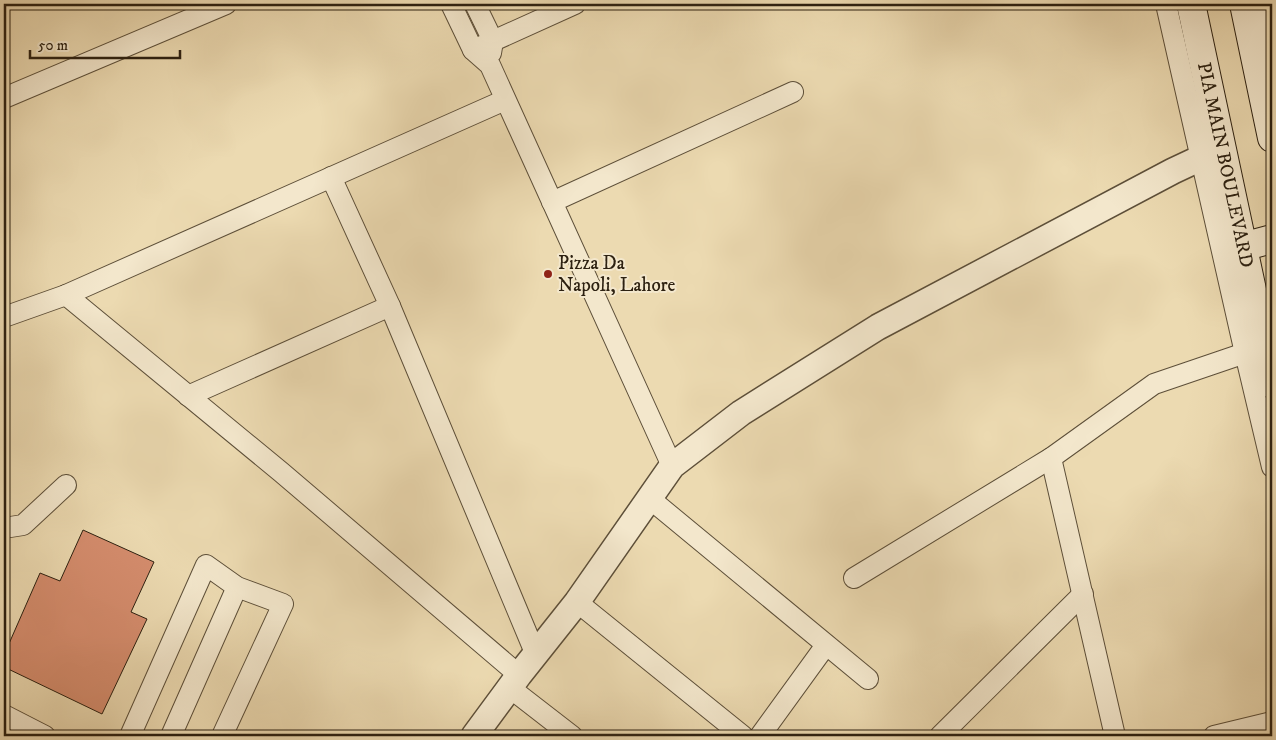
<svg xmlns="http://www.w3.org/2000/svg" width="1276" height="740" font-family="'IM FELL DW Pica',serif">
  <rect width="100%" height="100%" fill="#ecdab1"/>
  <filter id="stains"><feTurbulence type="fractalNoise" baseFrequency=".004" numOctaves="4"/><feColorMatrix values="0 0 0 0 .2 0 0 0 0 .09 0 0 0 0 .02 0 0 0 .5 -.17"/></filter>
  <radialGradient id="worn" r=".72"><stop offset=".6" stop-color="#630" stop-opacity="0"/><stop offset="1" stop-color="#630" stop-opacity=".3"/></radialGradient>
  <polygon fill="#d58d6e" stroke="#2d2111" points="83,530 154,562 131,612 147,619 102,714 4,667 4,655 40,573 60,581"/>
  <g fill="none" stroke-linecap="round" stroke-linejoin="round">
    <defs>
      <g id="minor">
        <polyline points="451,4 473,50 490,65 672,466"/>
        <polyline points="475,4 493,41 491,53"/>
        <polyline points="1166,4 1245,353 1272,467"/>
        <polyline points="1265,19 1272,53"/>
        <polyline points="473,50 575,4"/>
        <polyline points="4,98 226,4"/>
        <polyline points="331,177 390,306 536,655"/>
        <polyline points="552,202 793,92"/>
        <polyline points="66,295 281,472 519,675"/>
        <polyline points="4,317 66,295 505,100"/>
        <polyline points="188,396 390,306"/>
        <polyline points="649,498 868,679"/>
        <polyline points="4,528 23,525 66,485"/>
        <polyline points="854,578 1051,458"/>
        <polyline points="577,602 743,736"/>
        <polyline points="510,688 572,736"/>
        <polyline points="4,715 45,736"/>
        <polyline points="130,736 206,565 237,587 283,604 222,736"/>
        <polyline points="171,736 237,587"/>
        <polyline points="760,736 826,645"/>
        <polyline points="940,736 1083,594"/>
        <polyline points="1115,736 1051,458 1154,384 1245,353"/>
        <polyline points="1214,736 1272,722"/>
      </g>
      <g id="tertiary">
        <polyline points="1250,30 1272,14"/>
        <polyline points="474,736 519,675 577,602 672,466 741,413 878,327 1173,171 1222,148"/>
      </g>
      <g id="secondary">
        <polyline points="1191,4 1272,384"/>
        <polyline points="1244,4 1272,138"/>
        <polyline points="1242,247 1272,239"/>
      </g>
    </defs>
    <use href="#minor" stroke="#5d4f39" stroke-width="22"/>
    <use href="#tertiary" stroke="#5d4f39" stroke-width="28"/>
    <use href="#secondary" stroke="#2d2111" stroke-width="30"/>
    <use href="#minor" stroke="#f3e7cc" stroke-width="20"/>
    <use href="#tertiary" stroke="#f3e7cc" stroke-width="25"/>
    <use href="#secondary" stroke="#f3e7cc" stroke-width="28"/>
  </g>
  <circle fill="#8f2418" stroke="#f3e7cc" stroke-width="2" cx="548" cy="274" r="5"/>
  <g text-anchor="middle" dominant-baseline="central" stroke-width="4" stroke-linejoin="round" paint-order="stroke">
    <g font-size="19" fill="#2d2111" stroke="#f3e7cc">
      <text transform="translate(1225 165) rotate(78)">PIA MAIN BOULEVARD</text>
    </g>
    <g font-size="19" fill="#2d2111" stroke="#f3e7cc" text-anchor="start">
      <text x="558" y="263">Pizza Da<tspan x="558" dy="22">Napoli, Lahore</tspan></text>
    </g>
  </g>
  <rect width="1276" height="740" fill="none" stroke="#ecdab1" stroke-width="20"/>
  <rect x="5" y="5" width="1266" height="730" fill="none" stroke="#2d2111" stroke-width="2.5"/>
  <rect x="10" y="10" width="1256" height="720" fill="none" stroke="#2d2111"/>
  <path d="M30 50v8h150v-8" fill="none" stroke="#2d2111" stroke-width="2.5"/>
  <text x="38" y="50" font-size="15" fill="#2d2111" stroke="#f3e7cc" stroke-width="4" paint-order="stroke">50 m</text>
  <rect width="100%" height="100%" filter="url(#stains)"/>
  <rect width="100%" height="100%" fill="url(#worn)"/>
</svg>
